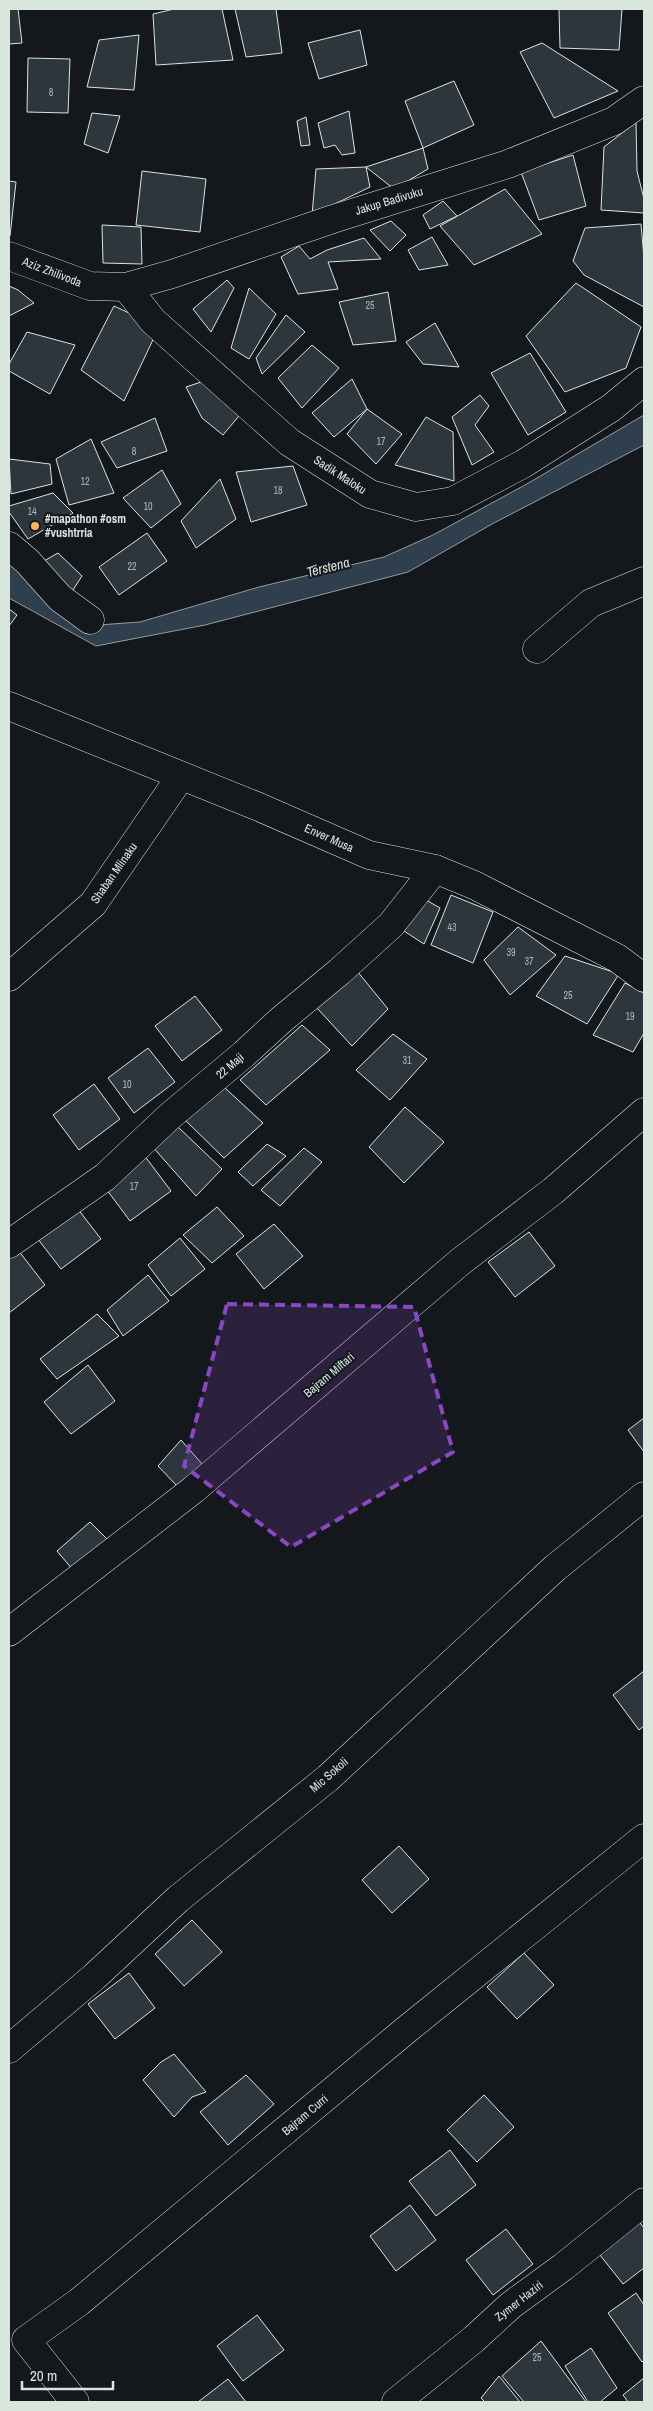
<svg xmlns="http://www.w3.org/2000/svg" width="653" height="2411" font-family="'Archivo Narrow',sans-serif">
  <rect width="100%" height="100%" fill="#14181c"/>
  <polygon fill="#2f3f4d" stroke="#939e99" points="644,415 644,445 492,524 408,572 205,625 96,646 9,598 9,559 84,626 140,622 259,587 384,557 433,535 525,485"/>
  <g fill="#2c363c" stroke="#d8e6dc">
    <polygon points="9,9 18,9 22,43 9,44"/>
    <polygon points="174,9 222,9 233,60 156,65 153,14"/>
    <polygon points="235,9 276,9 282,53 246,57"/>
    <polygon points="559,9 622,9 619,50 560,48"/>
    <polygon points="360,30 367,65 319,79 308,43"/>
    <polygon points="139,35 134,90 87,87 99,40"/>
    <polygon points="542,43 618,91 554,118 520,52"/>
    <polygon points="28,58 70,59 68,113 27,112"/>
    <polygon points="454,81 474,125 423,148 405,101"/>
    <polygon points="349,111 355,153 342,155 335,145 324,148 318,123"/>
    <polygon points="92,113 120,116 108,153 84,144"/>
    <polygon points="306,117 310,145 301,146 297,121"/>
    <polygon points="636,122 637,171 644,199 644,213 601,210 604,147"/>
    <polygon points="423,148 428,169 394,189 366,167"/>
    <polygon points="573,155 586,206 539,220 521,172"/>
    <polygon points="366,167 370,187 312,215 316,169"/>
    <polygon points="142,171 206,179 200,232 136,225"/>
    <polygon points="9,181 16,182 10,236 9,236"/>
    <polygon points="505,189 542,234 474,265 440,226"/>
    <polygon points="443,201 457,216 430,229 423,215"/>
    <polygon points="391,221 406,235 390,251 370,230"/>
    <polygon points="641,224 644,258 644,307 584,275 573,261 585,228"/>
    <polygon points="102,225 141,227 142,264 103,263"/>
    <polygon points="432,237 448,265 419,270 408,250"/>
    <polygon points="364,238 381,259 328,262 338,289 298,294 281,257 299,246 310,259 327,250"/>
    <polygon points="227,280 234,288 211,332 193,309"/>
    <polygon points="576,283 641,327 626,368 565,392 526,336"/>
    <polygon points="9,286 18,290 34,303 9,316"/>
    <polygon points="249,288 276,314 249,359 231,348"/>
    <polygon points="388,292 396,341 353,345 339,302"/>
    <polygon points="114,306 159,327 124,401 81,370"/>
    <polygon points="286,315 305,332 262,374 256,358"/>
    <polygon points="435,323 459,367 423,364 406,342"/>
    <polygon points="27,332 75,345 50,394 9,371 9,364"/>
    <polygon points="312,345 339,368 302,408 278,378"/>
    <polygon points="530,353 566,412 528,435 491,373"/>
    <polygon points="352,379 367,409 334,437 312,413"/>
    <polygon points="201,382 221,396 239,416 223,435 202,418 186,387"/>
    <polygon points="480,395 489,406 475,425 494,452 472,465 452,417"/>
    <polygon points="367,409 402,434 376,464 347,434"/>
    <polygon points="426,417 453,432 454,481 395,465"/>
    <polygon points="155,418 167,451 117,468 101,442"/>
    <polygon points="91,439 114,493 69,505 56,459"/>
    <polygon points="9,459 50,464 52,484 11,494"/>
    <polygon points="293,466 307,505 251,522 236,472"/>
    <polygon points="162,470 181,504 151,528 123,498"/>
    <polygon points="220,479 236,519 196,548 181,521"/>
    <polygon points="53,493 73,513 28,539 9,512 9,506"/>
    <polygon points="147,533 167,561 119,595 99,567"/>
    <polygon points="58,553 82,576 69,596 37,565"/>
    <polygon points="9,609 17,615 9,626"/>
    <polygon points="451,895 493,912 473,963 431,945"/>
    <polygon points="426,900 440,908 424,944 404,931"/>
    <polygon points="518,927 556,955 510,995 484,960"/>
    <polygon points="565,956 619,974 587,1024 536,996"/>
    <polygon points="357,971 388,1009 352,1046 317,1008"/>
    <polygon points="625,983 644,993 644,1033 633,1052 593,1035"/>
    <polygon points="195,996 222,1030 182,1061 155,1026"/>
    <polygon points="302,1025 330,1050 266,1105 240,1080"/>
    <polygon points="393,1034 427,1059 390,1100 356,1070"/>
    <polygon points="148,1048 175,1082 134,1113 108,1078"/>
    <polygon points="94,1084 120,1119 79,1150 53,1115"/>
    <polygon points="225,1088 263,1123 224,1158 185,1120"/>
    <polygon points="405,1107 444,1142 404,1183 369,1147"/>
    <polygon points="177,1126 222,1169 196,1196 151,1145"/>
    <polygon points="267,1144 286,1156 253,1186 238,1172"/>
    <polygon points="304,1148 322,1162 280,1206 261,1190"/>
    <polygon points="144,1155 171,1191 130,1221 104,1186"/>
    <polygon points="74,1204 101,1239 61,1269 34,1234"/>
    <polygon points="217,1207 244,1236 212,1263 183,1235"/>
    <polygon points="274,1224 303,1256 264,1289 236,1254"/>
    <polygon points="529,1232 555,1266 515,1297 488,1262"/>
    <polygon points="180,1238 205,1269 171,1296 148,1265"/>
    <polygon points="18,1250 45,1285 9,1313 9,1258"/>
    <polygon points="148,1275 169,1301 123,1336 107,1310"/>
    <polygon points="97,1314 119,1336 57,1379 40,1359"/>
    <polygon points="88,1365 115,1401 71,1434 44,1402"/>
    <polygon points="644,1418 644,1452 628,1430"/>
    <polygon points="181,1440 203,1465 179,1488 158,1466"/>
    <polygon points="90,1522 108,1540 73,1570 57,1551"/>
    <polygon points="644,1671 644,1726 639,1730 613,1695"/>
    <polygon points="399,1846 429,1879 392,1913 362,1880"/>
    <polygon points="192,1920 222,1952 184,1986 155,1954"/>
    <polygon points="524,1953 554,1985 517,2019 487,1987"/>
    <polygon points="129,1973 155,2008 115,2039 88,2004"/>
    <polygon points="174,2054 206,2092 192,2097 174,2117 143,2080 161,2062"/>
    <polygon points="246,2075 274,2104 228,2145 200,2112"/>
    <polygon points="484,2095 514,2127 477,2162 447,2130"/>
    <polygon points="450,2150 476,2185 436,2216 409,2181"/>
    <polygon points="410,2205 436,2240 396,2271 370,2236"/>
    <polygon points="637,2219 644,2228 644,2268 623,2284 596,2250"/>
    <polygon points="506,2229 533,2264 493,2295 466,2260"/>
    <polygon points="636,2293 644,2305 644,2360 642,2362 608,2313"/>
    <polygon points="257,2315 284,2350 243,2381 217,2346"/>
    <polygon points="541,2341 586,2402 524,2402 502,2376"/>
    <polygon points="591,2348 617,2388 600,2402 588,2402 565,2366"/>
    <polygon points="499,2376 520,2402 485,2402 481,2398"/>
    <polygon points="644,2378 644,2402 628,2402 623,2395"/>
    <polygon points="228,2379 246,2402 198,2402"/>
  </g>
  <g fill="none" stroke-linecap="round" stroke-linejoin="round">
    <defs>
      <g id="minor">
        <polyline points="9,256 90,286 126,287 172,274 333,219 508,164 614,121 644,100"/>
        <polyline points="126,287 153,321 289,442 370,494 416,507 453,501 523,464 611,408 644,381"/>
        <polyline points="9,546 27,561 60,598 90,620"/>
        <polyline points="537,649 591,603 644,581"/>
        <polyline points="9,977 93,904 181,776"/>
        <polyline points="9,1244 105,1177 170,1116 244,1054 281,1020 339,972 391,925 435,869"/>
        <polyline points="9,1632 193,1490 460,1262 553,1191 644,1112"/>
        <polyline points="9,2049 94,1977 178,1899 328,1778 555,1568 644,1496"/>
        <polyline points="75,2402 26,2340 79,2302 406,2030 644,1838"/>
        <polyline points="396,2402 474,2339 511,2305 563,2267 644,2202"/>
      </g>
      <polyline id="tertiary" points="9,706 259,807 369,855 435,869 474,885 617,958 644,978"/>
    </defs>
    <use href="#minor" stroke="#d8e6dc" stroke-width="29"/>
    <use href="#tertiary" stroke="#d8e6dc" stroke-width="29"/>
    <use href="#minor" stroke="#14181c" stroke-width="28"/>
    <use href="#tertiary" stroke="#14181c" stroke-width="28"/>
  </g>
  <path fill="#8948c3" fill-opacity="0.2" stroke="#8948c3" stroke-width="4" stroke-dasharray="10 6" stroke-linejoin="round" d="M227 1304 414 1307 453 1452 291 1547 184 1466Z"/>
  <circle fill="#ffb74d" stroke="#14181c" stroke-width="2" cx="35" cy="526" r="5"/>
  <g text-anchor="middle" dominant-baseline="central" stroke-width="4" stroke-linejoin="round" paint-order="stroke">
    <g font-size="10" fill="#adbab4">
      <text x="51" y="92">8</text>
      <text x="370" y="305">25</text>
      <text x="381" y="441">17</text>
      <text x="134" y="451">8</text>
      <text x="85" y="481">12</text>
      <text x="278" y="490">18</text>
      <text x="148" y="506">10</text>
      <text x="32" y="511">14</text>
      <text x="132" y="566">22</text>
      <text x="452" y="927">43</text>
      <text x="511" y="952">39</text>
      <text x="529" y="961">37</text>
      <text x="568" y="995">25</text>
      <text x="630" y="1016">19</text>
      <text x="407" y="1060">31</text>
      <text x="127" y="1084">10</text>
      <text x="134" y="1186">17</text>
      <text x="537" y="2357">25</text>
    </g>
    <g font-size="12" fill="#d8e6dc" stroke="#14181c">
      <text transform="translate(389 201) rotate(-17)">Jakup Badivuku</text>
      <text transform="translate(52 272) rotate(21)">Aziz Zhilivoda</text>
      <text transform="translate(340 475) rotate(33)">Sadik Maloku</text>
      <text transform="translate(329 838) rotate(24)">Enver Musa</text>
      <text transform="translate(114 873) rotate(-55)">Shaban Mlinaku</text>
      <text transform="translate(230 1066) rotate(-41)">22 Maji</text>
      <text transform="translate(329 1375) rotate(-40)">Bajram Miftari</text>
      <text transform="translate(329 1775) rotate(-41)">Mic Sokoli</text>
      <text transform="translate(305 2115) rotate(-40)">Bajram Curri</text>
      <text transform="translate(519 2301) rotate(-38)">Zymer Haziri</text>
    </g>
    <g font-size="12" font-weight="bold" fill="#d8e6dc" stroke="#14181c" text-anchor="start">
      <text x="45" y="519">#mapathon #osm<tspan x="45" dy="14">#vushtrria</tspan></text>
    </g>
    <g font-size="14" font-style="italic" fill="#d8e6dc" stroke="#14181c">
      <text transform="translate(328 567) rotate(-14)">Tërstena</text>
    </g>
  </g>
  <rect width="653" height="2411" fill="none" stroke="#d8e6dc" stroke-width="20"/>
  <path d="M22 2381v8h91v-8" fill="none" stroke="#d8e6dc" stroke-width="2.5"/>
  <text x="30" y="2381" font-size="15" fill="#d8e6dc" stroke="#14181c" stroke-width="4" paint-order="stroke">20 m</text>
</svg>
